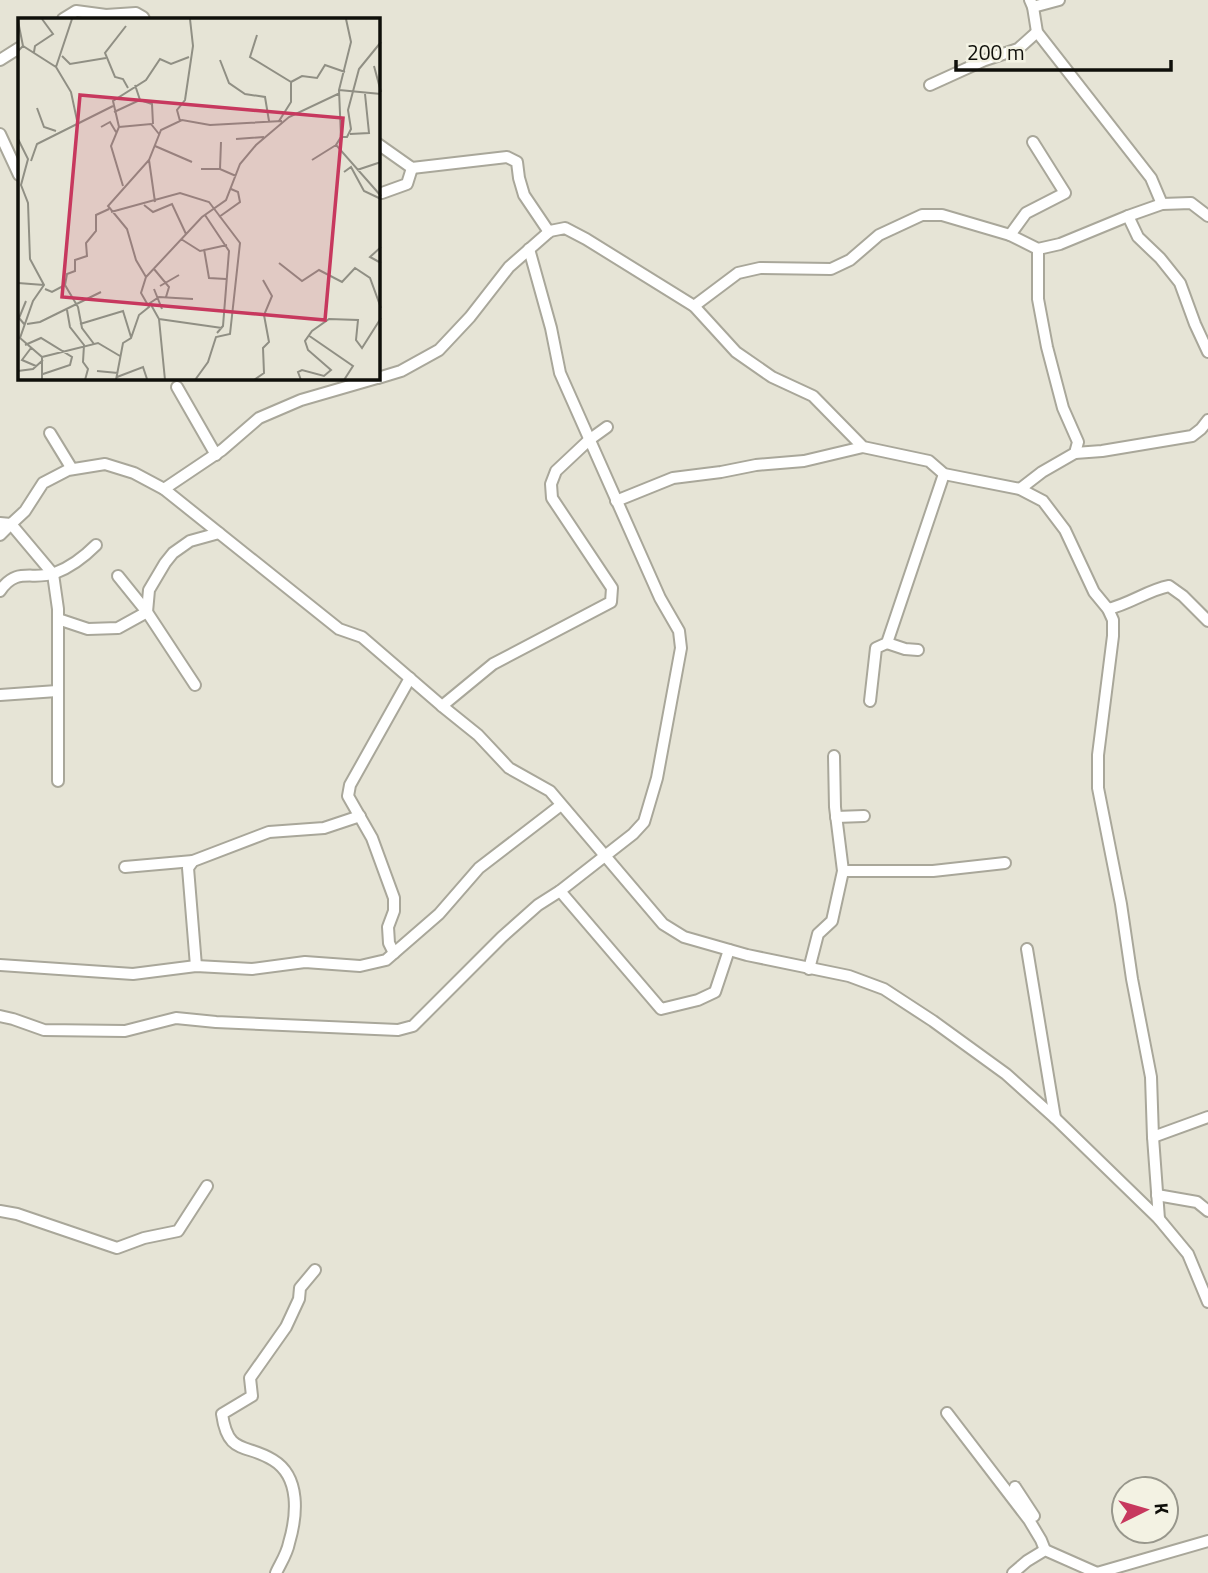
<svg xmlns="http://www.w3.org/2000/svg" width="1208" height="1573" font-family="'Titillium Web',sans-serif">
  <rect width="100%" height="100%" fill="#e6e4d6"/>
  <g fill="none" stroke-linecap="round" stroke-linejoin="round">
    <defs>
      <g id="minor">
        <polyline points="1030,0 1033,7 1037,32 1151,178 1162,204"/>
        <polyline points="1033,7 1059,0"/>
        <polyline points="63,19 76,11 106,15 136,13 143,17 144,19"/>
        <polyline points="0,60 19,48"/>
        <polyline points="930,85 985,60 1018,49 1037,32"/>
        <polyline points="0,134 19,175"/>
        <polyline points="378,144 412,168 507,157 517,162 519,178 524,195 549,232"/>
        <polyline points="378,193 382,193 407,184 412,168"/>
        <polyline points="1128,216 1138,237 1160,258 1180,283 1195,324 1208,352"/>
        <polyline points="1010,235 1026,213 1065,193 1033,142"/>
        <polyline points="694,306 738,273 760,268 831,269 850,260 879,235 922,215 942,215 1010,235 1038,249 1060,244 1128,216 1162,204 1191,203 1208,216"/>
        <polyline points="378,378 401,371 439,350 470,317 509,267 550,231 565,228 586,239 694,306 736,352 772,377 813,396 863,447 929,461 944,474 1020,489 1043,501 1065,530 1094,592 1108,609 1113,620 1113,636 1098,755 1098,788 1121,904 1132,979 1151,1077 1153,1137 1159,1219"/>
        <polyline points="177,387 216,455"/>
        <polyline points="50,433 72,469"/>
        <polyline points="1075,453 1102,451 1192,436 1201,429 1208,420"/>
        <polyline points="164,489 222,450 259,418 301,400 377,378"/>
        <polyline points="1020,489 1042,472 1075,453 1078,442 1063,408 1047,347 1038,299 1038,249"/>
        <polyline points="616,501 673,478 721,472 756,465 804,461 863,447"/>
        <polyline points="0,523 11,524 25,511 43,483 68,470 105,464 134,473 164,489 339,629 362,637 442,706 478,735 509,768 550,791 663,924 684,937 747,955 849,976 884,989 933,1021 1006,1074 1055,1118 1159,1219 1188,1254 1208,1302"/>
        <polyline points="0,535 11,524 53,574 58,609 58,781"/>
        <polyline points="118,576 147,612 195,685"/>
        <path d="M0 591C17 566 32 581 55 573 71 567 84 557 96 545"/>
        <path d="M1108 609C1130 604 1148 590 1169 586L1183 596 1208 621"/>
        <polyline points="58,619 88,629 118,628 147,612 149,590 165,563 173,553 190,541 219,533"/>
        <polyline points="887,643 905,649 918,650"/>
        <polyline points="0,695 57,691"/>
        <polyline points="870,701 876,648 887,643 944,474"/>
        <polyline points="442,706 493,664 611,602 612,588 552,498 551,484 556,471 589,440 607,427"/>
        <polyline points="836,817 864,816"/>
        <polyline points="125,867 193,861"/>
        <polyline points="843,871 933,871 1005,863"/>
        <polyline points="560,891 661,1009 698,1000 715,992 729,950"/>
        <polyline points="1027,949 1055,1118"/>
        <polyline points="394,953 389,943 388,927 394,911 394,898 372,838 348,796 350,785 410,678"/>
        <polyline points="0,965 133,974 196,966 252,969 305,962 360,966 386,960 439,914 479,868 561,805"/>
        <polyline points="196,966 188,868 193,861 269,832 324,828 360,816"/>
        <polyline points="809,969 818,934 832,921 843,871 835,807 834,756"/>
        <polyline points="0,1016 13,1019 44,1030 125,1031 176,1018 216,1022 398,1030 413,1026 502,937 538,905 560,891 633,834 644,822 657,778 681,648 679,631 660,598 560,373 551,328 529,249"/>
        <polyline points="1153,1137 1208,1117"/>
        <polyline points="1157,1195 1197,1202 1208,1211"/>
        <polyline points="0,1211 17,1214 117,1248 144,1238 178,1231 207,1186"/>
        <polyline points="947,1413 1029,1520 1041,1540 1045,1550"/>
        <polyline points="1015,1487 1034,1516"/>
        <path d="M276 1573C280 1564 287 1554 289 1543 297 1516 301 1477 273 1460 246 1443 228 1456 222 1414L252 1396 250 1378 286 1327 299 1299 300 1288 315 1270"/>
        <polyline points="1013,1573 1027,1561 1045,1550 1097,1573 1208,1541"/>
      </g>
    </defs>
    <use href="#minor" stroke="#a9a79a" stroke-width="14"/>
    <use href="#minor" stroke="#fff" stroke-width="10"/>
  </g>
  <g transform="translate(18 18)">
    <rect width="362" height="362" fill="#e6e4d6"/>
    <path fill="none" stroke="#908f84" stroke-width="2" d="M328 1 333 24 321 72 323 119 318 127 363 178M0 3 5 28M108 8 87 35 97 59 105 61 110 70M239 17 232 39 273 64V84L261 103M0 33 5 28 38 49 54 1M16 34 17 28 35 16 24 1M44 38 52 46 88 40M202 42 211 65 227 76 247 79 251 103M356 48 363 74M38 49 53 74 60 107M273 64 284 58 299 60 307 47 327 54M321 72 363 76M122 82 134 86 135 106M19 90 26 109 38 113M96 94 122 82 117 67M162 103 159 92 167 82 175 28 172 1M83 109 92 104 98 114M101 109 133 106 141 116M332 116 351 115 347 76M323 119H329L333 111 330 92 341 51 363 24M0 121 10 141 3 167 10 185 12 241 26 267 15 283 2 320 24 339V362M218 121 246 119M137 128 174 144M131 142 137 184M294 142 318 127M13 143 19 126 95 88M183 151H202L218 158M202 151 203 124M339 152 363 144M326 154 333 149 346 173 363 181M105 168 93 128 101 109 95 83 128 62 142 41 153 46 171 39M126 187 135 194 154 186 168 216M93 194 162 175 191 184 222 225 212 316 198 319 190 344 177 362M187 197 211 233 205 308 199 315M201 199 222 184 220 174 213 171M163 221 182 233 209 227M363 229 352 239 363 245M186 231 191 260 208 261M261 245 284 263 301 252 324 264 337 250 352 260 363 290M136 251 151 269 148 279M128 259 118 242 109 211 90 188 131 142 143 112 164 102 192 107 264 103M0 265 26 267M142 268 161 257M27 271 34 274 47 267M136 271 144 291M49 292 52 309 66 327 65 344 70 351 67 362M141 301 204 310M9 306 22 304 83 274M62 306 105 293 113 319M7 307 1 300 8 283M290 317 335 348 326 362M76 326 64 310 60 289 47 267 49 256 57 253V242L69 238 68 225 78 213V197L91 191M7 327 23 320 54 339 52 347 25 356M13 330 4 342 18 348M24 339 80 325 102 338M0 353 15 351 25 342M79 353 100 355M99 359 125 349 129 361M98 362 105 325 113 320 121 297 131 289 123 275 128 259 184 199 208 182 222 146 238 127 271 99 322 75M147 362 141 301 132 285 141 279 175 281M204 362H235M236 362 246 355 245 330 251 324 246 297 254 278 245 262M283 362 280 354 284 352 306 358 313 352 290 332 287 323 294 313 311 301 340 302 338 322 344 330 363 300"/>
    <path fill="#c7385e" fill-opacity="0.15" stroke="#c7385e" stroke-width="3.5" d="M62 77 325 100 307 302 44 279Z"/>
    <rect width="362" height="362" fill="none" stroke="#0f0f0a" stroke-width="3.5"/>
  </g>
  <g transform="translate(1145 1510) rotate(85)"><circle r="33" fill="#f3f2e3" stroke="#98978c" stroke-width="2"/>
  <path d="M0-5L12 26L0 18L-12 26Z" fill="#c7385e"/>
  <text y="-10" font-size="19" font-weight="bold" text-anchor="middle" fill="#0f0f0a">K</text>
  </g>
  <path d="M956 60v10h215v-10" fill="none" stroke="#0f0f0a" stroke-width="3.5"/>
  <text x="967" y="60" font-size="21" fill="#0f0f0a" stroke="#f3f2e3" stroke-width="5" paint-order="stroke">200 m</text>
</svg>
